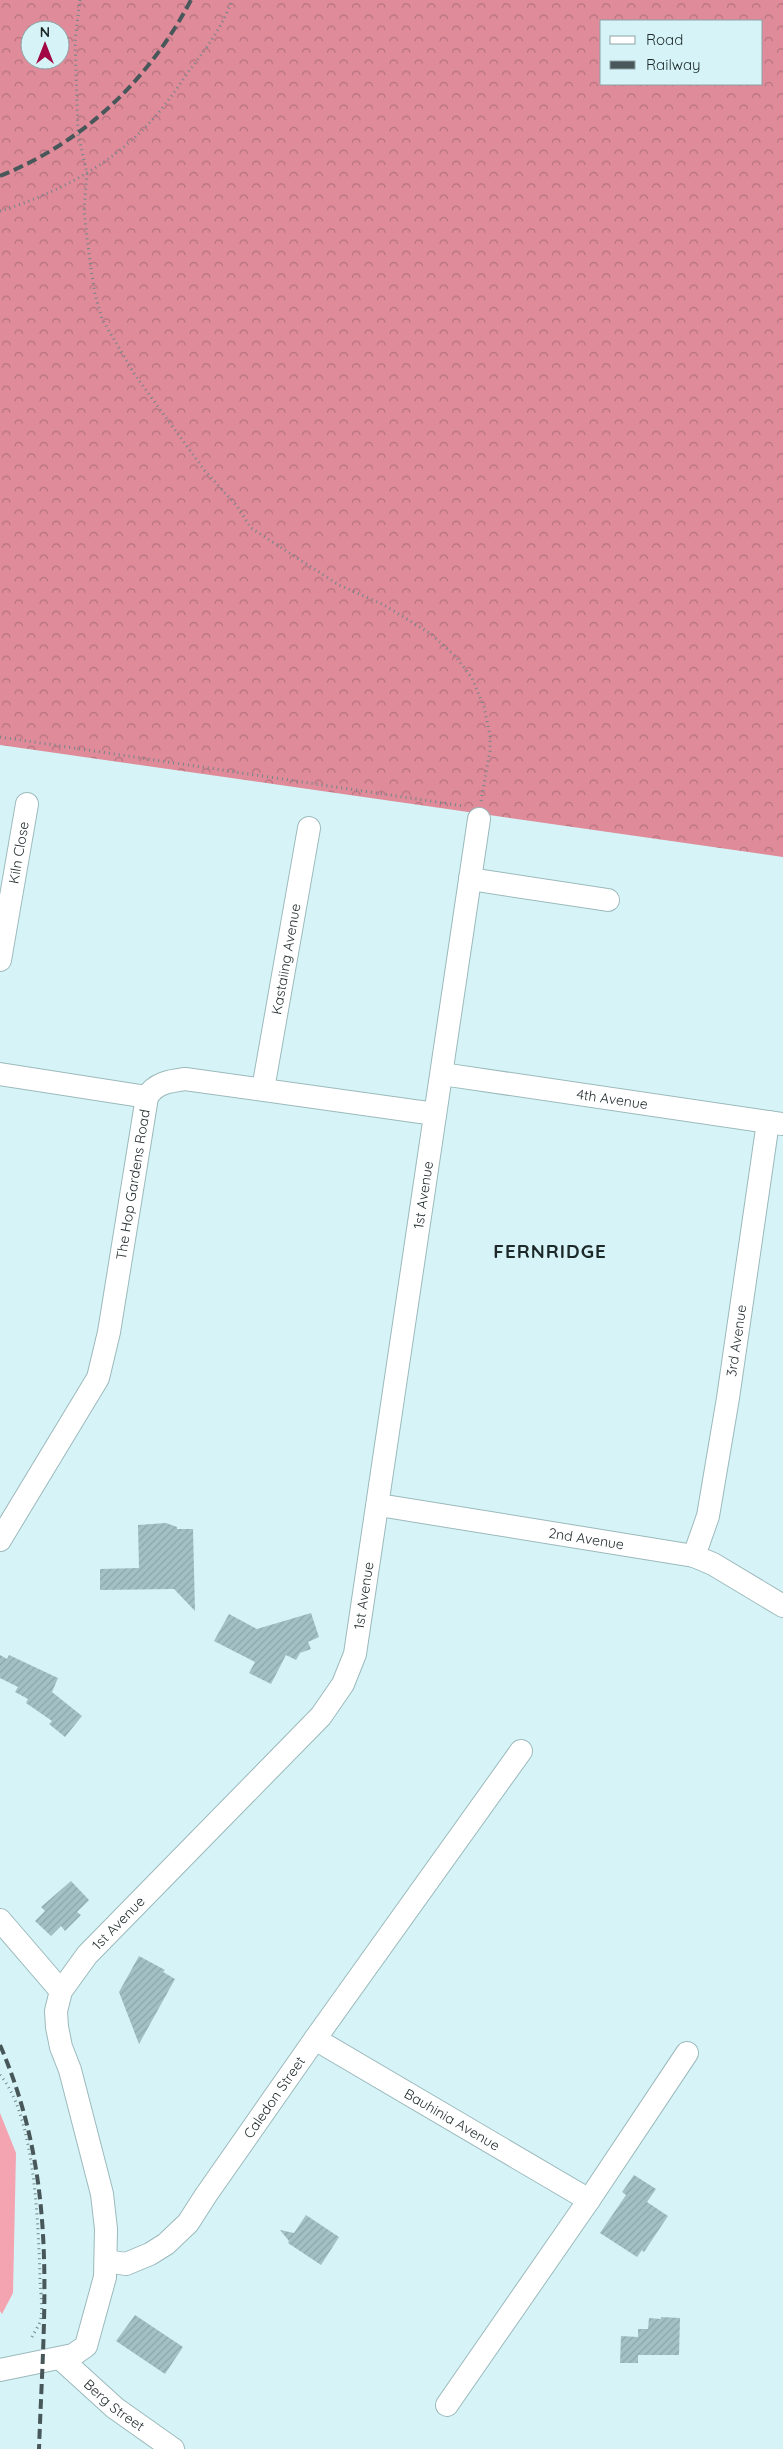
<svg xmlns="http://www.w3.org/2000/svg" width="783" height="2449" font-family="Quicksand,sans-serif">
  <defs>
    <pattern id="forest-crowns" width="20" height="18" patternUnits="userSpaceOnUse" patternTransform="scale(1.25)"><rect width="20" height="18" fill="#df8b9a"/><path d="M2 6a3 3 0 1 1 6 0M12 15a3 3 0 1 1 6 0" fill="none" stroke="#b4727e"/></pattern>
    <pattern id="building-hatch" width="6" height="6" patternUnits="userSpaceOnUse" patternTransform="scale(1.25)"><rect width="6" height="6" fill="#a3c1c4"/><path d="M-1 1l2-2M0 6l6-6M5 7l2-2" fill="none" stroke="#8ca6a8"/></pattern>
  </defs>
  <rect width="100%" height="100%" fill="#d6f4f7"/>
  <path fill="url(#forest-crowns)" fill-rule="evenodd" d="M0 0H783V857L0 745ZM602 21H762V84H602ZM30 30H60V60H30Z"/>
  <polygon fill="#f4a3b1" points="0,2113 16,2153 13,2293 2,2314 0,2311"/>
  <g fill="url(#building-hatch)">
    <polygon points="166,1523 177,1527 177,1529 193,1529 195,1611 174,1589 100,1590 100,1569 139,1568 138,1525"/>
    <polygon points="311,1613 319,1637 308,1642 311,1649 300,1653 296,1660 286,1655 271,1684 249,1673 255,1662 214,1641 229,1614 257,1629"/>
    <polygon points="0,1655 7,1659 9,1655 58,1678 52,1692 82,1716 65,1737 49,1724 52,1721 26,1703 28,1699 15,1692 18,1687 0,1678"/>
    <polygon points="71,1881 89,1900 77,1912 81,1915 65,1931 61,1926 51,1936 35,1921 45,1911 41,1907"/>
    <polygon points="139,1956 165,1970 163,1972 175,1979 139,2044 119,1992"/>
    <polygon points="634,2175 656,2189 647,2202 668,2216 644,2252 642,2250 637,2257 600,2233 626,2195 622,2192"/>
    <polygon points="306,2215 339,2237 321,2265 288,2243 289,2241 280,2230 294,2233"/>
    <polygon points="135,2315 183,2347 165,2374 116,2341"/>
    <polygon points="661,2317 680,2318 679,2355 638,2355 638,2363 620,2363 621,2336 638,2337 638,2329 648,2329 649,2318 661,2319"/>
  </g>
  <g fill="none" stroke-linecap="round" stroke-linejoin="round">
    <defs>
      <g id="minor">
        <polyline points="470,879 608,900"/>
        <path id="s1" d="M0 960 27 804"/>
        <polyline points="0,1074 147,1097"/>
        <path id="s2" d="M442 1074 782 1124"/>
        <path id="s3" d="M263 1089 309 828"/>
        <path id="s4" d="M379 1505 694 1556 713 1564 783 1606"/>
        <path id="s5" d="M0 1540 98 1378 109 1332 147 1097C155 1083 170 1081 185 1079L435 1114"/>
        <path id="s6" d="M694 1556 708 1516 728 1398 768 1122"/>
        <polyline points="0,1920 61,1991"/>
        <path id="s7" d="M315 2039 589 2200"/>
        <path id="s8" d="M106 2261 126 2264 150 2254 166 2244 188 2223 206 2195 315 2039 521 1751"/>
        <path id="s9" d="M60 2358 115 2408 173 2449"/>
        <path id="s10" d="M0 2370 73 2355 86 2346 105 2277 106 2229 102 2194 70 2070 61 2047 57 2027 56 2011 61 1991 87 1955 321 1716 343 1684 355 1654 479 819"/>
        <polyline points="447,2405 589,2200 687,2053"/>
      </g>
    </defs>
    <use href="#minor" stroke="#9cb9bc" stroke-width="24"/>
    <g stroke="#728688" stroke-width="3" stroke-dasharray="1 4" stroke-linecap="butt">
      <polyline points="80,0 75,41 78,134 87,173 84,211 90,262 95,294 102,319 135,375 205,471 237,506 251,528 339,585 384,605 431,634 455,656 472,678 484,707 490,735 490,751 481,801"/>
      <path d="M0 211C56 194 113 164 152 120 166 105 177 88 189 71 206 49 223 26 232 0"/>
      <polyline points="0,737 464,806"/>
      <path d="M0 2075C35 2115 38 2223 40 2276 40 2289 43 2305 41 2318 40 2325 34 2332 31 2339"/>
    </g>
    <use href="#minor" stroke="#fff" stroke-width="22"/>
    <g stroke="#485759" stroke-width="4" stroke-dasharray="10 5" stroke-linecap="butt">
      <path d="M0 176C84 142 149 80 191 0"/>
      <path d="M0 2045C59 2182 44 2305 39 2449"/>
    </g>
  </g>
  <g text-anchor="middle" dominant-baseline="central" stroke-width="4" stroke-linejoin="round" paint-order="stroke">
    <g font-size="14" fill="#1d2829" stroke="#d6f4f7">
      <text stroke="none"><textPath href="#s1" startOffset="109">Kiln Close</textPath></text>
      <text stroke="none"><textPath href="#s3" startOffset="132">Kastaiing Avenue</textPath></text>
      <text stroke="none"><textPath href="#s2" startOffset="172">4th Avenue</textPath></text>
      <text stroke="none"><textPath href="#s5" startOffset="386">The Hop Gardens Road</textPath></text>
      <text stroke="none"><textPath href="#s10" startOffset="1369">1st Avenue</textPath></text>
      <text stroke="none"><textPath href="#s6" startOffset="220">3rd Avenue</textPath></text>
      <text stroke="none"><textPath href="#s4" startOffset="210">2nd Avenue</textPath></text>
      <text stroke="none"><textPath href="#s10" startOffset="964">1st Avenue</textPath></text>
      <text stroke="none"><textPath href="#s10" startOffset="544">1st Avenue</textPath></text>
      <text stroke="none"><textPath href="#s8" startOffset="248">Caledon Street</textPath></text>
      <text stroke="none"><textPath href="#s7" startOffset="159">Bauhinia Avenue</textPath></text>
      <text stroke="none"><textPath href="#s9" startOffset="72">Berg Street</textPath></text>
    </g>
    <g font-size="19" font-weight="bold" letter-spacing="1" fill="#1d2829" stroke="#d6f4f7">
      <text x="550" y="1251">FERNRIDGE</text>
    </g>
  </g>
  <rect x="600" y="20" width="162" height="65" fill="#d6f4f7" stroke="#8ca2a5"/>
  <rect x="610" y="36" width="25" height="8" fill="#ffffff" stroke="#8ca2a5"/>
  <text x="646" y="45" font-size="15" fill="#1d2829">Road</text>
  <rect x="610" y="61" width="25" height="8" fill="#485759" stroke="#8ca2a5"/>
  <text x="646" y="70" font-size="15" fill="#1d2829">Railway</text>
  <g transform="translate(45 45)"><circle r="24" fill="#d6f4f7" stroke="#8ca2a5"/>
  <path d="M0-4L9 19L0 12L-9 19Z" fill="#a20743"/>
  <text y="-8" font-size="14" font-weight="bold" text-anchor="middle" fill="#1d2829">N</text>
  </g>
</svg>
